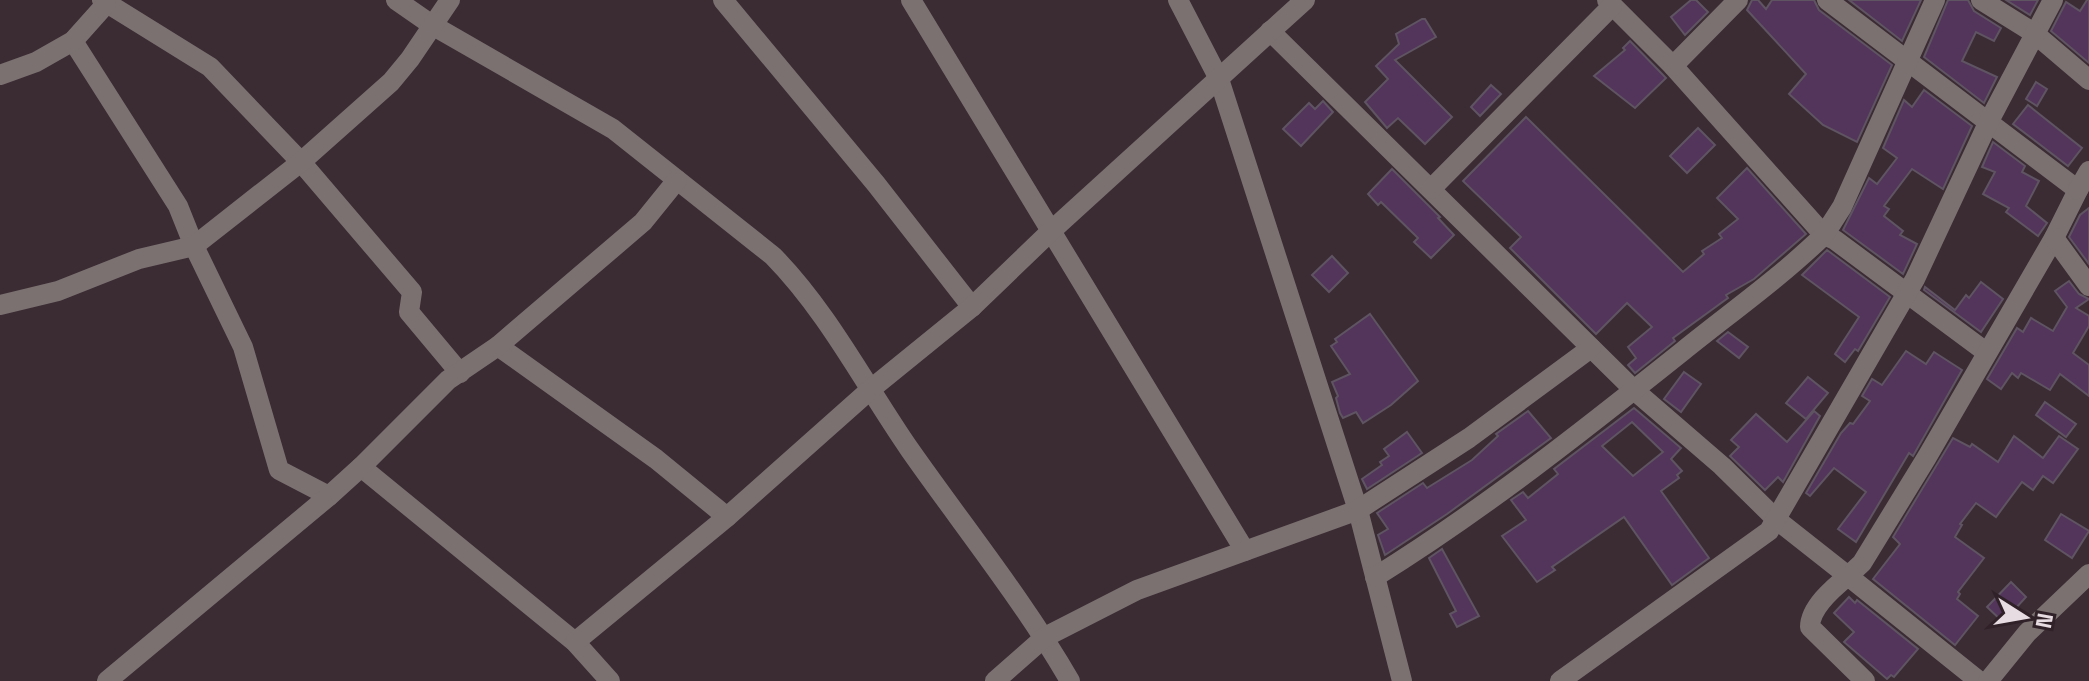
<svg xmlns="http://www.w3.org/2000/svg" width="2089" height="681" font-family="'Space Grotesk',sans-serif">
  <rect width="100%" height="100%" fill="#3b2b33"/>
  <g fill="#53345b" stroke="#5f5462" stroke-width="2" fill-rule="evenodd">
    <polygon points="1691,0 1696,0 1708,12 1685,35 1671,17"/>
    <polygon points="1752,0 1758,0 1766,9 1772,0 1814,0 1819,10 1892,65 1857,142 1823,125 1789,94 1806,74 1747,10"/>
    <polygon points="1849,0 1921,0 1902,41"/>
    <polygon points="1948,0 1968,0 1974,11 2001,28 1994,41 1976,32 1962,61 1997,77 1984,103 1924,57"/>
    <polygon points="2006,0 2038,0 2030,15"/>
    <polygon points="2087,0 2089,0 2089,63 2051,31 2066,2 2080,11"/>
    <polygon points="1422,19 1425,19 1436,37 1395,60 1452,117 1425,144 1398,118 1387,128 1365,102 1388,79 1376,66 1399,44 1396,34"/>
    <polygon points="1630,41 1666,78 1635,108 1594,76 1625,50 1623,48"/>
    <polygon points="2036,82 2047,89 2037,106 2026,99"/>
    <polygon points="1491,85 1501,94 1480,116 1471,107"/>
    <polygon points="1924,90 1972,126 1943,189 1912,169 1884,206 1889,209 1884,216 1903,231 1900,235 1917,244 1903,274 1843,230 1869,178 1877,184 1897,158 1883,148 1904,100 1912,107"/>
    <polygon points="1323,101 1333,112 1301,146 1283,129 1309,103 1315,109"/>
    <polygon points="2028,105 2082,148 2068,166 2013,124"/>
    <polygon points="1526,117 1683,272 1704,254 1702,251 1722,238 1719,234 1738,219 1717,198 1747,168 1806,234 1754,279 1726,295 1728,298 1673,338 1675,341 1635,373 1628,365 1636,358 1628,347 1652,327 1627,303 1596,334 1510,248 1521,237 1463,181"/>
    <polygon points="1698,128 1715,145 1687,173 1670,156"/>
    <polygon points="1993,142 2025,166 2022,172 2039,181 2026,206 2047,223 2038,236 2006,212 2009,208 1983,194 1995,172 1982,167"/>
    <polygon points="1392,169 1440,217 1438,218 1454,235 1431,258 1414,242 1418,238 1381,202 1378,205 1368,194"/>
    <polygon points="2089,208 2089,264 2069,237 2080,215"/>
    <polygon points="1827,250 1890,297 1858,351 1855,349 1845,362 1835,354 1859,317 1802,275"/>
    <polygon points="1332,256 1348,273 1329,292 1312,275"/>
    <polygon points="2069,281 2079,294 2089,299 2076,308 2089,316 2089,326 2073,353 2089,365 2089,396 2060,374 2050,390 2021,373 2018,378 2012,373 2001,389 1987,379 2017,328 2023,332 2031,318 2053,331 2067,307 2055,291"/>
    <polygon points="1981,282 2003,299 1981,332 1924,290 1925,287 1955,310 1966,295 1969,298"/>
    <polygon points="1370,314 1418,381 1391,405 1363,423 1356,412 1343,418 1340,413 1336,398 1338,396 1332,382 1350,374 1331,346 1337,342 1335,339"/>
    <polygon points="1728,332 1748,347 1739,358 1717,341"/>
    <polygon points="1906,351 1926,364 1934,352 1962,370 1913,456 1909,453 1856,542 1838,529 1866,492 1834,468 1810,496 1806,493 1841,433 1850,423 1853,424 1870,401 1862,396 1872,379 1882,385"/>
    <polygon points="1684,372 1701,384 1681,412 1664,399"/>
    <polygon points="1808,377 1828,393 1806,419 1786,403"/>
    <polygon points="2045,402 2076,424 2066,437 2036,415"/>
    <path d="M1634 408 1681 448 1671 459 1682 471 1677 475 1679 478 1661 491 1709 558 1672 585 1624 517 1552 567 1555 570 1537 582 1502 536 1526 520 1511 500 1523 492 1528 498 1558 474 1554 469ZM1632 422 1663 452 1633 476 1602 446Z"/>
    <polygon points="1528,411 1551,438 1447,514 1385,555 1378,535 1388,529 1377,513 1423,483 1427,488 1472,460 1498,436 1496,434"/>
    <polygon points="1814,411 1820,416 1783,482 1778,477 1765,490 1730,456 1739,447 1731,440 1756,414 1787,442"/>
    <polygon points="1407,432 1422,453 1367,489 1362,479 1382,465 1380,462 1389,456 1384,449"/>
    <polygon points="2014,436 2043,458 2059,436 2078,449 2053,483 2043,476 2033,490 2022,482 1996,517 1976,503 1960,524 1962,525 1955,537 1984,558 1958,592 1960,594 1957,599 1978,616 1955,645 1873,579 1900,544 1893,537 1953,438 1970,447 1972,444 1998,462"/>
    <polygon points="2061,514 2089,531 2072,558 2045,540"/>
    <polygon points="1442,549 1479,616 1457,627 1450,614 1456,611 1429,558"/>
    <polygon points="2011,582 2026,597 2003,622 1987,607"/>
    <polygon points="1849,597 1855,603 1857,600 1918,649 1894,677 1891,675 1887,679 1844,642 1854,632 1834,613"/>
  </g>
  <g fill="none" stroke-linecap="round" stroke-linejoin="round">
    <g stroke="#7b7171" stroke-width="20">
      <polyline points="102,0 210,67 301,162 412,292 409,312 460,373"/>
      <path d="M396 0 432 25 613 129 773 256C828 312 865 385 910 450 964 527 1023 600 1070 681"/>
      <polyline points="723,0 876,184 972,307"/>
      <polyline points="911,0 1245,551"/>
      <polyline points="1178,0 1219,79 1358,510 1402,681"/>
      <polyline points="1607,0 1673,66 1824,235 1835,240 1986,352"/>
      <polyline points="1981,0 2034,33 2089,80"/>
      <polyline points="1270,31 1634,390 1722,466 1777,520 1848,576 1862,563 1927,457 2054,238 2078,190 1827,0"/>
      <polyline points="73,41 178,206 194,246 243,347 279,470 329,496"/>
      <polyline points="1673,66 1738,0"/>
      <polyline points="0,75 36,62 73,41 106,4"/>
      <polyline points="1431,189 1612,6"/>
      <polyline points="2078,190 2089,171"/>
      <polyline points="2054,238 2089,286"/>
      <polyline points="0,305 58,291 139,259 194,246 301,162 391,82 410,59 450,0"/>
      <polyline points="498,346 656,459 727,517"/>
      <polyline points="361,467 575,642 610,681"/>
      <path d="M1375 577C1483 510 1584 430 1683 351 1730 313 1781 277 1824 235L1842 207 1935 0"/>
      <polyline points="575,642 727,517 871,389 972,307 1050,232 1305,0"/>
      <polyline points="107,681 329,496 361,467 448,380 498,346 643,222 677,180"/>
      <polyline points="995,681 1045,637 1137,590 1358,510 1469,438 1591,348"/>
      <polyline points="1560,681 1769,531 1915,279 1989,121 2053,0"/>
      <path d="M1865 681 1810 627C1810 608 1833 588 1848 576L1979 681"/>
      <polyline points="1988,681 2027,633 2089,574"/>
    </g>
  </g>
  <g transform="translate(2025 617) rotate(101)" stroke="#302129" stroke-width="6" paint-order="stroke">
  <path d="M0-6L14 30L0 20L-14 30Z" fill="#e7dce1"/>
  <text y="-12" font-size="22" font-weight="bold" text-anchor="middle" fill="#e7dce1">N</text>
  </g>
</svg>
